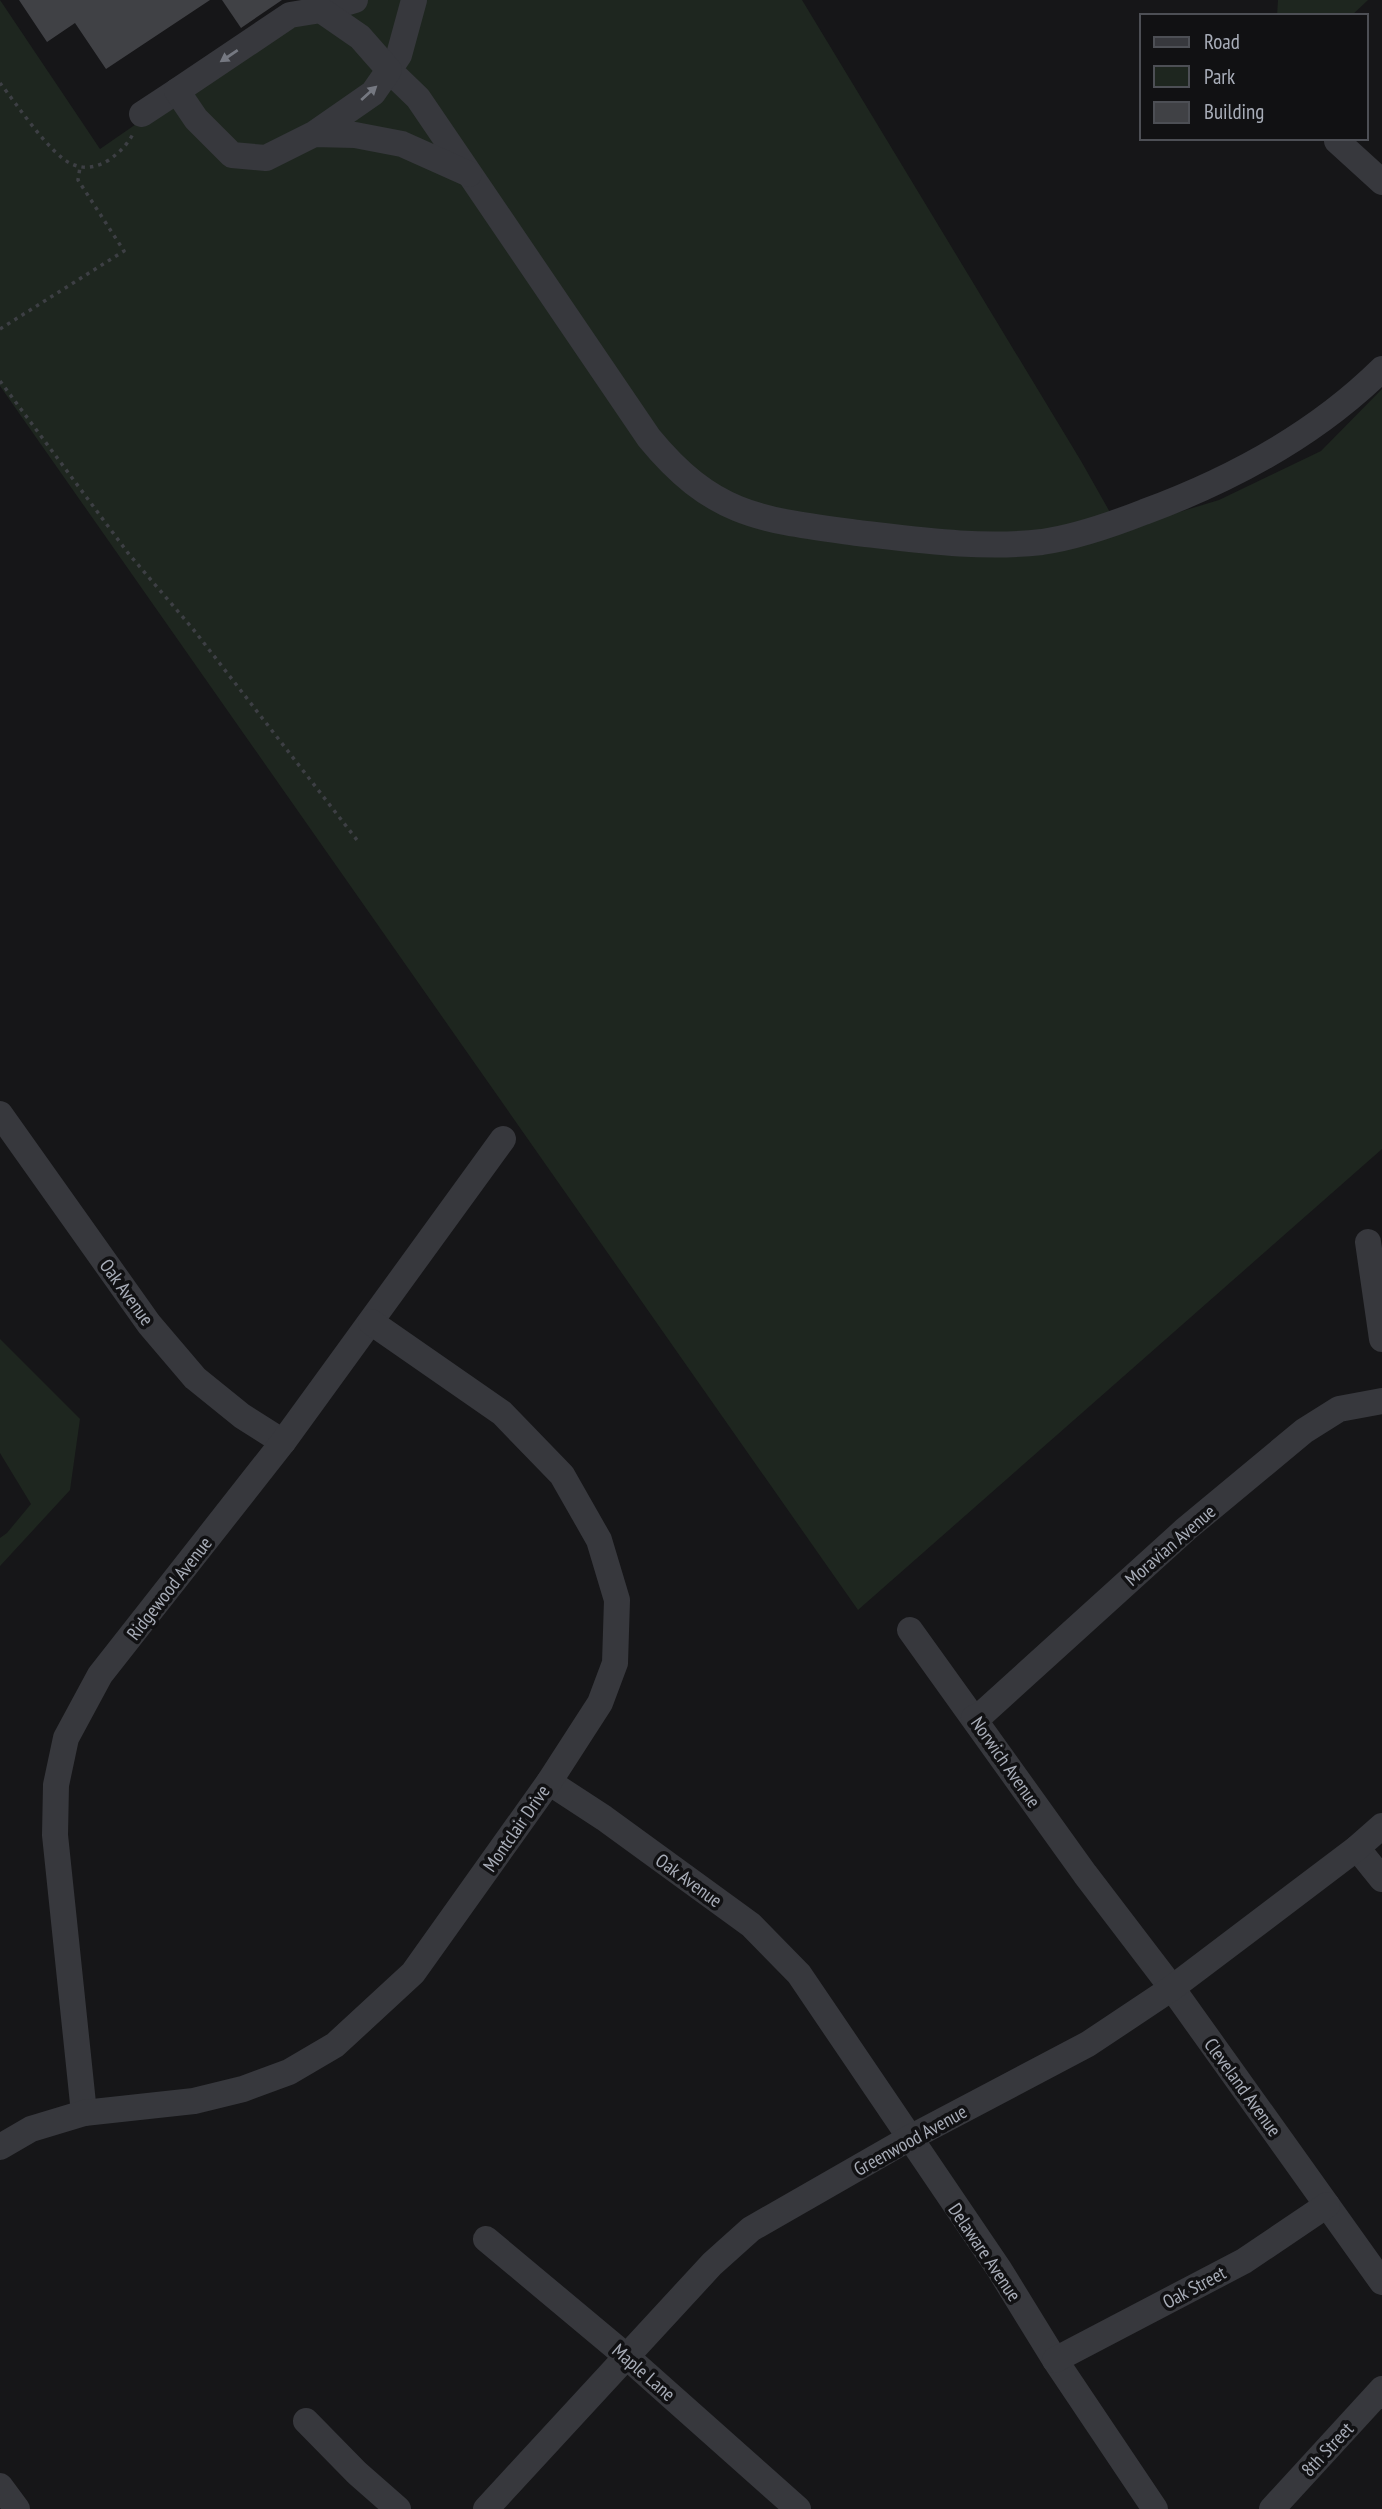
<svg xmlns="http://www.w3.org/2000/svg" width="1382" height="2509" font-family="'PT Sans Narrow',sans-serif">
  <rect width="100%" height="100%" fill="#161618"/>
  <g fill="#1e261f">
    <polygon points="0,0 100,149 297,13 334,0 802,0 1081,461 1120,530 1219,500 1321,451 1382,389 1382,1149 858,1610 0,386"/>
    <polygon points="1278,0 1368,0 1351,16 1277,16"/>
    <polygon points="0,1339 80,1419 70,1490 0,1566 0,1538 7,1533 31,1504 0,1453"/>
  </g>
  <g fill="#404145">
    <polygon points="19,0 210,0 106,69 75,23 47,42"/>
    <polygon points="222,0 282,0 241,28"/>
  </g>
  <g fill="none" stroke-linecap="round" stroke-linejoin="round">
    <g stroke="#3d3f44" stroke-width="3.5" stroke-dasharray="3.5 5" stroke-linecap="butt">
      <path d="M0 83C16 103 51 156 72 164 85 170 97 167 109 160 120 152 128 144 134 132"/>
      <polyline points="0,329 124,251 78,180 80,167"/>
      <polyline points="0,381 128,553 193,629 357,840"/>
    </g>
    <g stroke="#37383d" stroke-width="26">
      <path d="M414 0 399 55 389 70 418 98 649 438C714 517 762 520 858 533 919 540 981 549 1042 542 1077 537 1111 525 1144 512 1231 480 1315 435 1382 369"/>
      <polyline points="321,10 355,0"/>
      <polyline points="142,114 177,91"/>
      <polyline points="314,134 373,93 389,70 360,37 321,10 290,15 177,91 196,119 232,155 266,158 314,134 355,135 402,144 469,174"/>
      <polyline points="1337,141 1382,182"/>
      <polyline points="0,1114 149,1324 195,1378 242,1416 283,1442"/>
      <polyline points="1368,1242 1382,1339"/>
      <polyline points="910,1630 1085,1874 1172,1988 1382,2282"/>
      <polyline points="974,1718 982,1714 1186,1529 1304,1431 1339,1409 1382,1401"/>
      <polyline points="549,1782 604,1818 751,1925 799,1974 999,2269 1055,2360 1155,2509"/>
      <polyline points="1357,1848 1382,1879"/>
      <polyline points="84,2113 55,1835 56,1785 66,1738 100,1675 283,1442 503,1139"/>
      <polyline points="0,2147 31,2129 84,2113 194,2101 243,2089 289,2072 335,2045 413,1973 549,1782 600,1703 615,1663 617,1600 599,1540 562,1475 502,1413 371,1322"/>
      <polyline points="486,2239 626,2356 798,2509"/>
      <polyline points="1055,2360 1244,2261 1327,2205"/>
      <polyline points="306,2421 357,2473 398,2509"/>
      <polyline points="0,2486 17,2509"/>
      <polyline points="486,2509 712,2264 751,2229 908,2139 1088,2044 1172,1988 1357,1848 1382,1826"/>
      <polyline points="1272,2509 1382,2389"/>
    </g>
  </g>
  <defs><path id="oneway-solid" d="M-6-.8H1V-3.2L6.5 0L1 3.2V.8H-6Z" transform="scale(1.75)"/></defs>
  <g fill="#757881">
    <use href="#oneway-solid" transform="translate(229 56) rotate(146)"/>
    <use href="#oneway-solid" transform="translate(369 93) rotate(-42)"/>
  </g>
  <g text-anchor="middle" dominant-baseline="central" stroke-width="7" stroke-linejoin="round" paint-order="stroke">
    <g font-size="19" fill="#a8adb8" stroke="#111113">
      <text transform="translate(127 1292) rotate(54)">Oak Avenue</text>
      <text transform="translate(1170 1545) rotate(-41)">Moravian Avenue</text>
      <text transform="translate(169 1588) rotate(-52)">Ridgewood Avenue</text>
      <text transform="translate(1006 1762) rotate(55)">Norwich Avenue</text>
      <text transform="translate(516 1828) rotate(-55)">Montclair Drive</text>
      <text transform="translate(689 1880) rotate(36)">Oak Avenue</text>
      <text transform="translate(1243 2087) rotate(54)">Cleveland Avenue</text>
      <text transform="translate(910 2140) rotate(-29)">Greenwood Avenue</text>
      <text transform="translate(985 2252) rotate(56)">Delaware Avenue</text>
      <text transform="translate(1194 2287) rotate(-28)">Oak Street</text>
      <text transform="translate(644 2372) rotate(41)">Maple Lane</text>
      <text transform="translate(1327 2449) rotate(-47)">8th Street</text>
    </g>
  </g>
  <rect x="1140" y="14" width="228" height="126" fill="#111113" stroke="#4d4f55" stroke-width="2"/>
  <rect x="1154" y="37" width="35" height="10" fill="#37383d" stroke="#4d4f55" stroke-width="2"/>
  <text x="1204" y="49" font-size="21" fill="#a8adb8">Road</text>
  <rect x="1154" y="66" width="35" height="21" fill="#1e261f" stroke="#4d4f55" stroke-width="2"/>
  <text x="1204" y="84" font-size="21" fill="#a8adb8">Park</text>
  <rect x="1154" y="102" width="35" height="21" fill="#404145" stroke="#4d4f55" stroke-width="2"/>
  <text x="1204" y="119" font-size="21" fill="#a8adb8">Building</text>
</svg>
